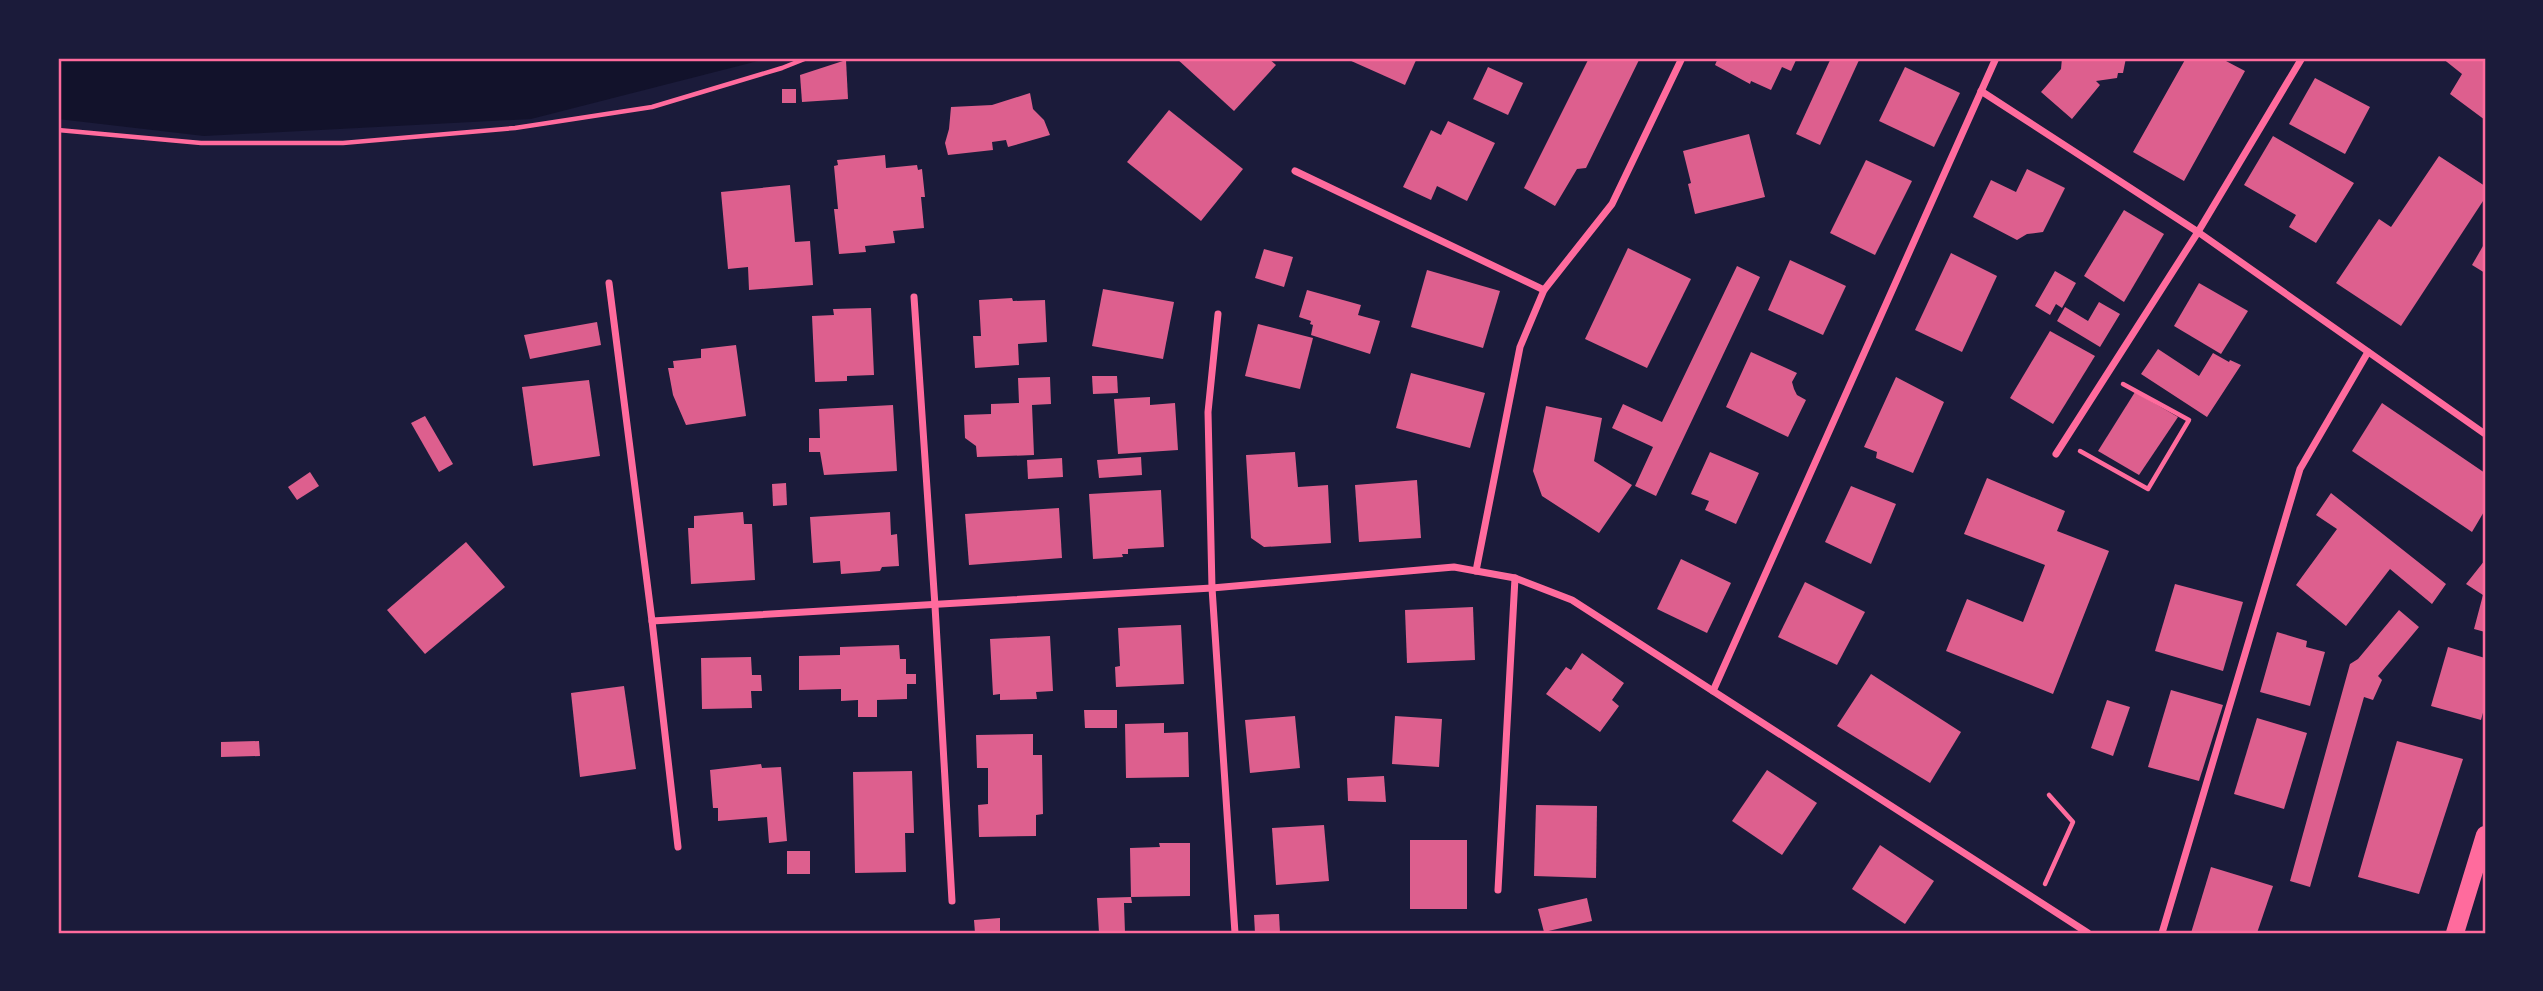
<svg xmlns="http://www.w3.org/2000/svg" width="2543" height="991" font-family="Lato,sans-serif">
  <rect width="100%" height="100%" fill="#1b1b3a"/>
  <polygon fill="#12122b" points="58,58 770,58 531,119 204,136 58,119"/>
  <g fill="#dd5f8e">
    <polygon points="1176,58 1268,58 1276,65 1234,111"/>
    <polygon points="1350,58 1417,58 1405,85 1349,60"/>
    <polygon points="1589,58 1633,58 1639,60 1586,168 1577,169 1555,206 1524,188"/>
    <polygon points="1718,58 1797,58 1791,71 1782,67 1771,90 1751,81 1750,84 1715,65"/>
    <polygon points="1831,58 1860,58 1820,145 1796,134"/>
    <polygon points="2062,58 2126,58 2123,73 2118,73 2117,78 2096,81 2100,85 2072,119 2041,92 2061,69"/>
    <polygon points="2186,58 2228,58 2226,61 2245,71 2184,181 2133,152"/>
    <polygon points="2442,58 2485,58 2485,120 2450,94 2462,74"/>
    <polygon points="846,60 848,99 802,102 800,75"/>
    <polygon points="1488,67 1523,83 1508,115 1473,99"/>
    <polygon points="1905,67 1960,93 1934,147 1879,121"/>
    <polygon points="2315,78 2370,107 2345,154 2289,124"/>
    <rect x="782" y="89" width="14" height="14"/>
    <polygon points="1030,93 1033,109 1044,120 1050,135 1008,147 1006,140 992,142 993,150 948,155 945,143 949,129 951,107 992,105"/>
    <polygon points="1169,110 1243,169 1201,221 1127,162"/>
    <polygon points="1448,121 1495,143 1467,201 1437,186 1431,200 1403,187 1431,130 1441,135"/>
    <polygon points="1749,134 1765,197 1695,214 1688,184 1691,183 1683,151"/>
    <polygon points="2273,136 2354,183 2316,243 2289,227 2296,215 2244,185"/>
    <polygon points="885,155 886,168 917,165 918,170 922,169 925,197 921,197 924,228 893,231 895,243 865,246 866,252 839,254 834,209 838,209 834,166 838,165 837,160"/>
    <polygon points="2439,156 2485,186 2485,198 2401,326 2336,283 2379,219 2391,227"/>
    <polygon points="1866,160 1912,181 1875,255 1830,233"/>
    <polygon points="2027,169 2065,188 2043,232 2027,234 2017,240 1973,217 1991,180 2016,192"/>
    <polygon points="790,185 795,242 810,241 813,285 749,290 748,267 728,269 721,192"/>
    <polygon points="2124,210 2164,234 2124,302 2084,276"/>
    <polygon points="2483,246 2485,247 2485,273 2472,265"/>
    <polygon points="1628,248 1691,279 1647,368 1585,339"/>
    <polygon points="1264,249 1293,257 1284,287 1255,278"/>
    <polygon points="1951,253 1997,276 1962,352 1915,330"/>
    <polygon points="1790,260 1846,286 1823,335 1768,310"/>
    <polygon points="1737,266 1760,277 1656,496 1635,486 1653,447 1612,428 1623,404 1662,422"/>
    <polygon points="1427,270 1500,291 1483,348 1411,327"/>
    <polygon points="2055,271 2076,283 2062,308 2056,304 2050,315 2035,306"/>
    <polygon points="2199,283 2248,311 2221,354 2174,326"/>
    <polygon points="1103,289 1174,302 1163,359 1092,346"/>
    <polygon points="1307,290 1361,305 1358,315 1380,321 1370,354 1311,335 1313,325 1310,324 1311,321 1299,317"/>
    <polygon points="1012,298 1013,301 1045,300 1047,342 1018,344 1019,365 975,368 973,336 981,336 979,300"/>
    <polygon points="2099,302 2120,314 2100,347 2057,321 2065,307 2088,321"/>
    <polygon points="871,308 874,375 847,376 847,381 815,382 812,316 834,315 833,309"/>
    <polygon points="597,322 601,345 530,359 524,335"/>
    <polygon points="1258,324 1313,338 1300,389 1245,376"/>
    <polygon points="2050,331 2095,356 2053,424 2010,398"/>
    <polygon points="736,345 746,416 686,425 673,395 668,368 674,368 673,361 701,358 701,349"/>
    <polygon points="2158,349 2199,376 2213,353 2229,362 2230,360 2241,365 2207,417 2141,374"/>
    <polygon points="1751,352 1797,373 1792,382 1794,389 1797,395 1806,400 1788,437 1726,407"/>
    <polygon points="1411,373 1485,393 1470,448 1396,428"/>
    <polygon points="1092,376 1117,376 1118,393 1093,394"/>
    <polygon points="1050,377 1051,404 1032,405 1034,455 977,457 976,446 965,438 964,415 991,414 991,404 1019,403 1018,378"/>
    <polygon points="1896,377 1944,402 1913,473 1876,458 1877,452 1864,447"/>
    <polygon points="589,380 600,456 533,466 522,387"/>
    <polygon points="2135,392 2178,417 2139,475 2098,451"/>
    <polygon points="1150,397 1150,405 1175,403 1178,450 1118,454 1114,399"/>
    <polygon points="2382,403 2485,473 2485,510 2472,532 2352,451"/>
    <polygon points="893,405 897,471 824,475 820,452 809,452 809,438 820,438 819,409"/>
    <polygon points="1546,406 1602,418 1594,461 1632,485 1599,533 1542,496 1533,471"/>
    <polygon points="425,416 453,464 439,472 411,423"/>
    <polygon points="1295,452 1298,487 1328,485 1331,543 1264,547 1251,538 1246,455"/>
    <polygon points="1710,452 1759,473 1736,524 1705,510 1709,501 1691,494"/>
    <polygon points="1141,457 1142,475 1099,478 1097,460"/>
    <polygon points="1062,458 1063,477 1028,479 1027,460"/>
    <polygon points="310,472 319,486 297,500 288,487"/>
    <polygon points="1987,478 2065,511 2057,531 2109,551 2053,694 1946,651 1967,599 2023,622 2045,565 1964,534"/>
    <polygon points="1417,480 1421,538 1359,542 1355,485"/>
    <polygon points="786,483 787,505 773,506 772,484"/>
    <polygon points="1851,486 1896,504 1871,564 1825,542"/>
    <polygon points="1161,490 1164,547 1128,549 1128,554 1122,554 1123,557 1093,559 1089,494"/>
    <polygon points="2331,493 2446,584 2432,604 2390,569 2346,626 2296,585 2337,529 2316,515"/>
    <polygon points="1059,508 1062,558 969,565 965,514"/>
    <polygon points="743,512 744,524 752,524 755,580 691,584 688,528 694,528 694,516"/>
    <polygon points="890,512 891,535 897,534 899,566 882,567 880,571 841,574 840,561 813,563 810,517"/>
    <polygon points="466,542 505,587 425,654 387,610"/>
    <polygon points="1681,559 1731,583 1707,633 1657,609"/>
    <polygon points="2485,560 2485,632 2474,629 2483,595 2466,584"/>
    <polygon points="1805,582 1865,612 1837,665 1778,637"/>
    <polygon points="2175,584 2243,602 2223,671 2155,651"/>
    <polygon points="1473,607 1475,660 1407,663 1405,610"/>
    <polygon points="2399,610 2419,627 2378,676 2382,680 2373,700 2364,697 2310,887 2290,881 2350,664 2358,659"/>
    <polygon points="1181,625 1184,684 1116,687 1115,667 1120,666 1118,628"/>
    <polygon points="2277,632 2307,641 2306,647 2325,652 2310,706 2260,692"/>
    <polygon points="1050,636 1053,691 1036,692 1037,699 1000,700 1000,694 993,695 990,639"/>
    <polygon points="899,645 900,659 906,659 906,674 916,674 916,684 907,684 907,699 877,700 877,717 858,717 858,700 841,701 841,689 799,690 799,656 840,655 840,647"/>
    <polygon points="2448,647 2485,658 2485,705 2481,720 2431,706"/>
    <polygon points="1582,653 1624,683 1612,700 1619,706 1600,732 1546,694 1566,667 1571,670"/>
    <polygon points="751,657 752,675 761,675 762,691 751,691 752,708 702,709 701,658"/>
    <polygon points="1871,674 1961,732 1930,783 1837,726"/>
    <polygon points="624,686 636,769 580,777 571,693"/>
    <polygon points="2171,690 2223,705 2199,781 2148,767"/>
    <polygon points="2107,700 2130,707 2113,756 2091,748"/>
    <polygon points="1084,710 1117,710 1117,728 1085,728"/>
    <polygon points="1295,716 1300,768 1250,773 1245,720"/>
    <polygon points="1395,716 1442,719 1439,767 1392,764"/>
    <polygon points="2257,718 2307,733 2284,809 2234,794"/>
    <polygon points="1164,723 1164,733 1188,732 1189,777 1126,778 1125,724"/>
    <polygon points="1033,734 1033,755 1042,755 1043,814 1036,815 1036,836 979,837 978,805 988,804 988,768 977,768 976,735"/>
    <polygon points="259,741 260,756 221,757 221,742"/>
    <polygon points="2397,741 2463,759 2419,894 2358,877"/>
    <polygon points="761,764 762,768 781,767 787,841 769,843 767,817 718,821 718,808 713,808 710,770"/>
    <polygon points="1767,770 1817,803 1782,855 1732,821"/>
    <polygon points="912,771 914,833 905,833 906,872 855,873 853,772"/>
    <polygon points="1384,776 1386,802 1348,801 1347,778"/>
    <polygon points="1536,805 1597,806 1596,878 1534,876"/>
    <polygon points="1324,825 1329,881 1276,885 1272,828"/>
    <rect x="1410" y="840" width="57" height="69"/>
    <polygon points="1159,843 1190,843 1190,896 1131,897 1132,903 1124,903 1125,933 1099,933 1097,898 1131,897 1130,848 1160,847"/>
    <polygon points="1880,845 1934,881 1905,924 1852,889"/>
    <rect x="787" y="851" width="23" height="23"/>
    <polygon points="2211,867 2273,886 2257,933 2191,933"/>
    <polygon points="1587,898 1592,921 1544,932 1538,909"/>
    <polygon points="1279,914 1280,933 1255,933 1254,915"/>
    <polygon points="1000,918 1000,933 975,933 974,920"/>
  </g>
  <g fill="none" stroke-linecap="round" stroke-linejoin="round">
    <g stroke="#ff6b9d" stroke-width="4.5">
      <polyline points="58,130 201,143 343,143 515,128 652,107 782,68 807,58"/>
      <polyline points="2080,451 2148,489 2189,420 2123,384"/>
      <polyline points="2045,884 2073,822 2049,795"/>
    </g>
    <g stroke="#ff6b9d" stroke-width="7">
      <polyline points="1981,91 2198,232 2485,434"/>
      <polyline points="1295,171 1544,290"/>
      <polyline points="609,283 652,621 678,847"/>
      <polyline points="914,297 935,606 952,901"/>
      <polyline points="1218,314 1208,412 1212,588 1235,933"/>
      <polyline points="2056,454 2198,232 2302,58"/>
      <polyline points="1476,571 1520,347 1544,290 1612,204 1682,58"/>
      <polyline points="652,621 1212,588 1454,567 1515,578 1572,600 2088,933"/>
      <polyline points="1713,691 1996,58"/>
      <polyline points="1498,890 1515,578"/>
      <polyline points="2162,933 2300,469 2368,352"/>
    </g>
    <polyline stroke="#ff6b9d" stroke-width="18" points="2455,933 2485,835"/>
  </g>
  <rect width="2543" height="991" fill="none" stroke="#1b1b3a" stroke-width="119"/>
  <rect x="60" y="60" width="2424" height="872" fill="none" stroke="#ff6b9d" stroke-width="2.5"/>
</svg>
